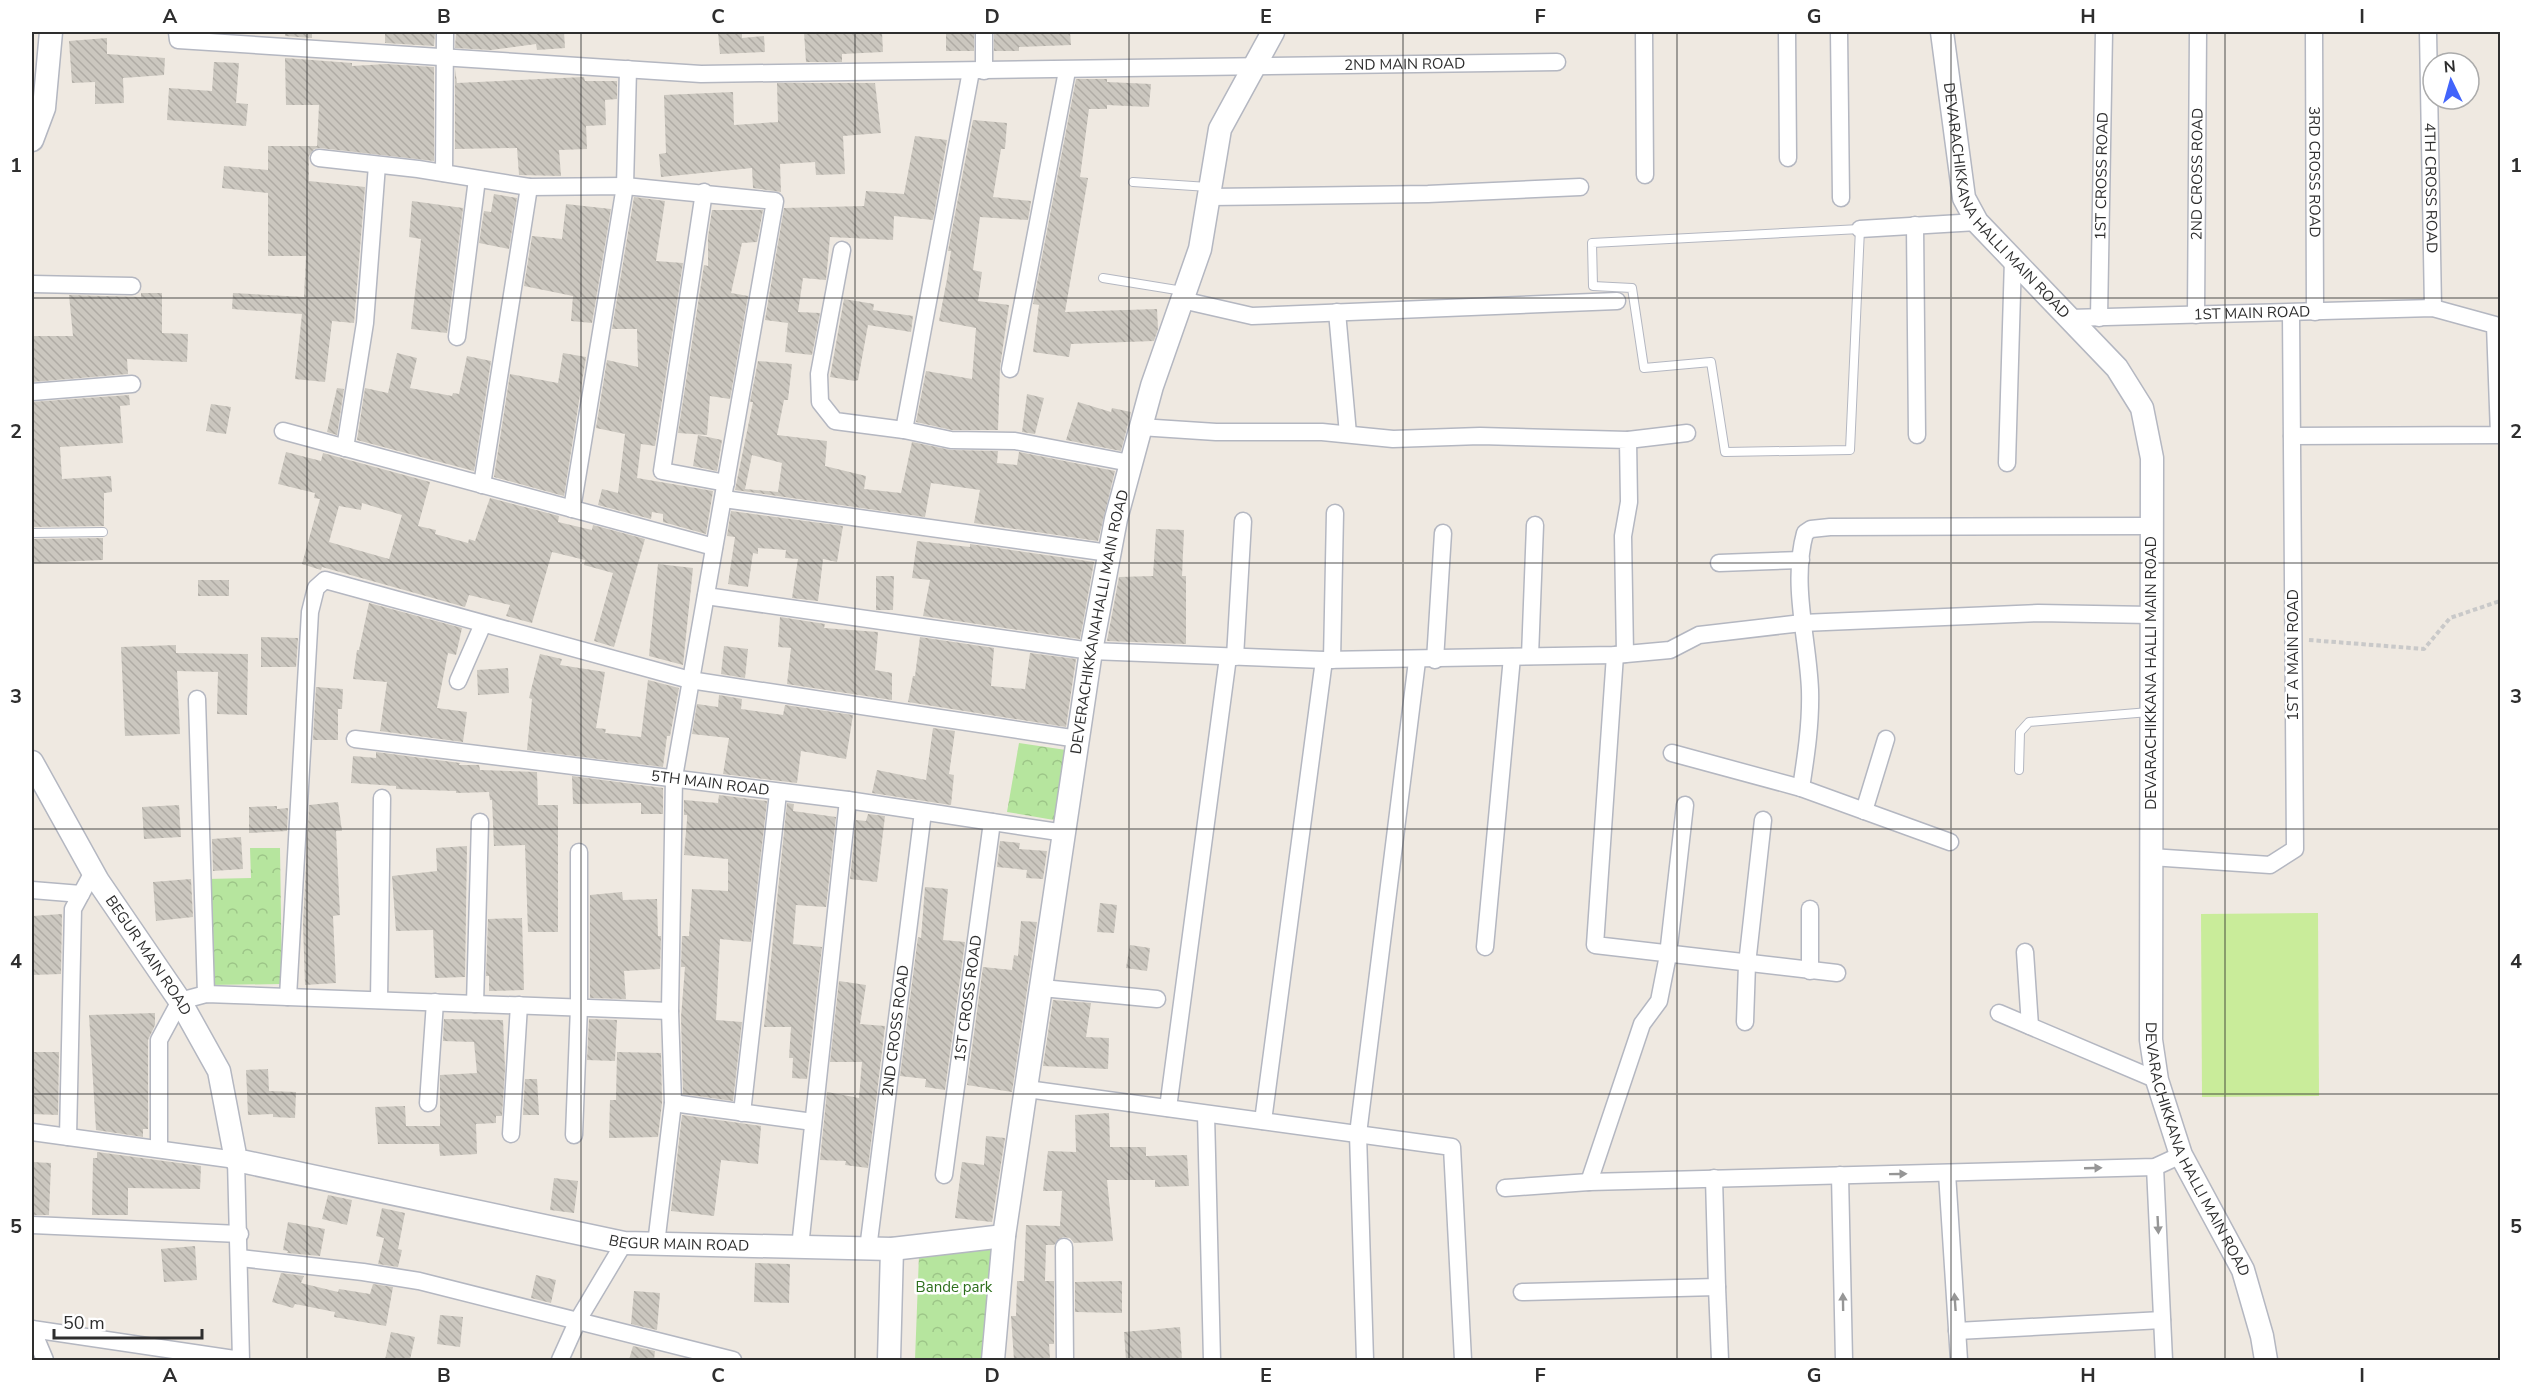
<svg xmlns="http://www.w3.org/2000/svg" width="2532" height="1392" font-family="'Nunito Sans',sans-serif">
  <defs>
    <pattern id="park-crowns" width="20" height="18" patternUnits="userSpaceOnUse" patternTransform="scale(1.5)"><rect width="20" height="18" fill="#b6e59e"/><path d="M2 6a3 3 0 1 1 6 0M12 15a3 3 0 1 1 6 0" fill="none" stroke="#9dc588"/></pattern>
    <pattern id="building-back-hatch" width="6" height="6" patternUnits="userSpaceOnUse" patternTransform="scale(1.5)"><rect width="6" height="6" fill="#cbc7bf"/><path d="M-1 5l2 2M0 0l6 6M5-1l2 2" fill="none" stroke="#afaba4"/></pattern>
  </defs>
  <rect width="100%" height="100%" fill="#efe9e1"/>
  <g fill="url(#park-crowns)">
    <polygon points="1019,743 1066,750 1054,820 1007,812"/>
    <polygon points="250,848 280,848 282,984 208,985 206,879 251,878"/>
    <polygon points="995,1247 982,1360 915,1360 919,1255"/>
  </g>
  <polygon fill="#c9ec9a" points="2318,913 2319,1096 2202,1097 2201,914"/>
  <g fill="url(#building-back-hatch)" fill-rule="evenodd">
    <polygon points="285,32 312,32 312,38 285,36"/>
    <polygon points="385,32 435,32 434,46 385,43"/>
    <polygon points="456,32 564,32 565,48 537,50 536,44 491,50 455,48"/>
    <polygon points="718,32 742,32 742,38 764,36 765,52 720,54"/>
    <polygon points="804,32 882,32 883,52 842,54 842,62 806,62"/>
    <rect x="946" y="32" width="28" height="19"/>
    <polygon points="994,32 1070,32 1071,45 1019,47 1019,51 994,51"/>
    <polygon points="107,38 107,54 165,58 164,75 123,78 124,103 95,104 95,82 72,83 69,41"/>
    <polygon points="285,58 352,63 352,66 386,64 434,67 434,161 320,148 314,149 309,156 309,181 365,187 354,323 332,321 325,382 295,379 302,314 232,309 233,293 304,297 306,256 268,256 268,193 222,188 224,166 268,170 268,146 317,146 319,105 286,105"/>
    <polygon points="214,62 239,63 236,103 248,104 246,126 167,120 169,88 212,91"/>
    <polygon points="455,69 457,83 584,77 585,81 617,81 617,99 605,100 606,125 586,126 587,149 559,150 561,176 519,175 517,148 455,149"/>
    <polygon points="1076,79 1107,79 1107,82 1151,84 1149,107 1107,105 1107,109 1089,109 1080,177 1088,178 1065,312 1157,309 1158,329 1154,341 1071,344 1069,357 1033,352 1039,305 1033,304"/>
    <polygon points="777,83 875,83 881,133 843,136 845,174 816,175 815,162 780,164 781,192 753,188 752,168 661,177 659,154 666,153 664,95 733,92 734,125 778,122"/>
    <polygon points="973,120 1007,123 1005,149 1001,149 993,197 1031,201 1028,220 980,217 973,270 982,272 978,301 1009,305 1000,367 998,430 952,430 916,422 926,371 972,379 976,328 939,321 947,279 951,251 948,251"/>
    <polygon points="915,136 947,140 933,220 894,216 893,240 830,237 826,280 803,278 798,312 820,313 812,355 785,352 788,323 765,320 784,208 864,206 866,191 904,194"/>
    <polygon points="494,194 517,198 509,249 479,243 484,211 491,212"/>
    <polygon points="634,197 665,201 656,261 683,263 655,446 641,444 637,478 713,491 706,534 663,522 663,514 652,512 651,519 598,505 602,489 618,493 625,434 596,428 607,360 638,367 637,329 612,329"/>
    <polygon points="412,201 463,208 447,333 411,329 421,239 409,237"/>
    <polygon points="566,204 611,209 592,323 571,321 573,296 524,286 532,236 562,239"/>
    <polygon points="712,210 763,210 757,242 742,243 731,293 748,296 730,399 710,396 707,435 678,433 704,265 708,266 708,237"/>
    <polygon points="141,293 162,293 162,333 188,334 187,362 127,359 128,374 32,382 32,336 73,336 69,295 141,297"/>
    <polygon points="844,299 874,304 873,310 913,316 911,332 868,325 858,380 855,381 830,377"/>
    <polygon points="397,353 417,358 410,388 452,396 453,393 459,394 467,356 491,361 474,471 357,440 365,388 388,393"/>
    <polygon points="563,353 586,357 564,496 494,477 510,374 558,383"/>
    <path d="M758 361 792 364 788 400H784L777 435 827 441 825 466 866 476 864 489 901 493 912 442 951 450 998 451 997 463 1017 465 1019 452 1115 471 1098 541 974 523 980 490 931 483 925 517 735 490 753 402H750ZM752 455 782 463 778 492 745 489Z"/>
    <polygon points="337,388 344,389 337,435 327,432"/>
    <polygon points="1027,394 1044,398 1035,434 1022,432"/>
    <polygon points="129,395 130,405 120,406 123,443 60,447 62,479 111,476 112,492 104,493 104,526 32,527 32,402"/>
    <polygon points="1078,402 1111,412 1112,408 1131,412 1121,451 1066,440"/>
    <polygon points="211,404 231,407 226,434 206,431"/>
    <polygon points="698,435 722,440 717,471 693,466"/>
    <path d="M286 452 321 461 323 453 430 482 418 526 436 530 435 534 468 543 469 539 475 541 490 498 559 516 558 522 592 530 593 525 645 539 614 647 594 641 613 573 584 565 585 560 552 552 532 623 506 616 510 605 469 595 465 607 322 567 321 570 302 564 320 499 314 498 315 493 278 484ZM362 503 402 515 389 559 329 542 339 506 361 510Z"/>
    <polygon points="731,511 843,526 837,562 823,559 818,601 792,598 798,559 785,558 786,550 758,548 758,554 753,553 748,587 728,584 735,537 727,536"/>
    <polygon points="1156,529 1184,530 1182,576 1186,576 1186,644 1107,641 1119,577 1153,576"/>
    <polygon points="103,538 103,560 32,563 32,539"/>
    <polygon points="917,541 970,547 970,544 1094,562 1080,639 923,616 930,580 912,578"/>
    <polygon points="658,564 693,568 683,665 649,656"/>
    <polygon points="876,576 894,576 893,610 876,610"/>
    <rect x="198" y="580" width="31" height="16"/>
    <polygon points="369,603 462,628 456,655 448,653 437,708 467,712 463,742 380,731 387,682 353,679 357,650 359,650"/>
    <polygon points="780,617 825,624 824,628 878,632 875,670 892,673 892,700 787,684 791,648 778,647"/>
    <polygon points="261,637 298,638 296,667 261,667"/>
    <polygon points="920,637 994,648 991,686 1025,689 1030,653 1076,659 1066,727 908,702 913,676 915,676"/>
    <polygon points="176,645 176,653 248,654 247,715 217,714 218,672 177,671 180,734 125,736 121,647"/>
    <polygon points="724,646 748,649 745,678 721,674"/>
    <polygon points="540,654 562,659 560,665 605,672 596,728 606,729 605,733 641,737 648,680 679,688 670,736 667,736 663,767 527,750 532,699 529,698"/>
    <polygon points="508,668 509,693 478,695 477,670"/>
    <polygon points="316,687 343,689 342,709 338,709 338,740 313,740"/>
    <polygon points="719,695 742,699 741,709 783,715 785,705 853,715 846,759 801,751 797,783 723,774 729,738 692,734 697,704 718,707"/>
    <polygon points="933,728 955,731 949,774 954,775 951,805 872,793 877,770 926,780"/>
    <polygon points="376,752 460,763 459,765 479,765 480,770 537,772 538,805 558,805 558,932 528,932 525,845 494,846 492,800 490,800 489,792 456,793 456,791 396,789 396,786 351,783 353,756 376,758"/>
    <polygon points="572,776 663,788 663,814 641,814 641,803 573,804"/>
    <polygon points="719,795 767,801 751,942 720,939 716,1020 742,1022 733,1101 683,1094 681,1017 685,967 681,967 682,936 689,936 692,889 728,891 728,859 684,855 687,820 687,815 684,815 684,800 718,803"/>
    <polygon points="338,802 342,831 336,831 340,915 333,916 336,983 305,985 303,924 309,805"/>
    <polygon points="787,803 794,804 793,811 836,817 826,907 796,905 793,944 822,947 807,1079 792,1078 793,1058 789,1058 791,1027 764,1027"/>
    <polygon points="179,805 181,837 144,839 142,807"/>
    <polygon points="277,806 277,809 288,808 287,831 249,833 249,807"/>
    <polygon points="868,814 885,816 877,882 850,879 856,820 866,821"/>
    <polygon points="241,837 243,869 213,871 212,839"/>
    <polygon points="1000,841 1020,843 1019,849 1047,851 1043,879 1026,878 1027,870 997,867"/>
    <polygon points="467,846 465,977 435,978 433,930 396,931 392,876 437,871 436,848"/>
    <polygon points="191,879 193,917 156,921 153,882"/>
    <polygon points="925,887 948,889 943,940 965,942 945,1090 925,1087 926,1079 900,1076 918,937 921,938"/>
    <polygon points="622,892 623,900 657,899 658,936 661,936 660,969 624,971 626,999 590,998 590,895"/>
    <polygon points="1100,903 1117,905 1114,933 1097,932"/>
    <polygon points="62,914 61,974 32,975 32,916"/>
    <polygon points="522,918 524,990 489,991 489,976 486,976 488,919"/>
    <polygon points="1021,921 1037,922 1012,1092 967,1085 983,967 1012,970 1014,955 1018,956"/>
    <polygon points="1130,945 1150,948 1147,971 1126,968"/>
    <polygon points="839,981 866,985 860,1024 885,1026 868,1168 845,1165 846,1161 820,1160 827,1092 859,1098 862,1062 830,1062"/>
    <polygon points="1053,1000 1091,1003 1086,1037 1109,1038 1108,1069 1043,1066"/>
    <polygon points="155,1013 155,1025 148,1040 148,1129 143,1129 143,1137 96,1130 89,1015"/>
    <polygon points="444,1019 503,1020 505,1069 502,1116 496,1116 496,1123 476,1124 477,1154 440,1156 439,1144 378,1144 375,1107 405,1106 406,1126 440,1126 440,1075 477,1073 474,1042 443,1041"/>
    <polygon points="589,1019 617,1020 615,1061 587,1060"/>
    <polygon points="32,1052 59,1052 58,1115 32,1114"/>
    <polygon points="617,1052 661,1053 662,1103 658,1137 609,1138 610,1100 616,1100"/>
    <polygon points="268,1069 269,1091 296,1092 295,1118 273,1117 273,1114 248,1115 246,1070"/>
    <polygon points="525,1079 537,1079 539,1115 523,1115"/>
    <polygon points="1109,1113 1110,1147 1146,1147 1146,1156 1187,1155 1189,1186 1155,1187 1155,1180 1107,1180 1113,1241 1074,1243 1070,1238 1063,1237 1054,1245 1046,1245 1045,1281 1054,1281 1054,1344 1049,1344 1050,1360 1014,1360 1011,1316 1016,1316 1017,1281 1024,1281 1026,1225 1060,1226 1062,1191 1043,1191 1048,1151 1076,1152 1075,1115"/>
    <polygon points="682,1115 761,1126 758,1164 721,1160 714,1216 671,1211"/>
    <polygon points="986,1136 1005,1138 992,1222 955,1218 962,1162 984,1165"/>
    <polygon points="97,1152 201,1166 200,1189 128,1188 128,1215 92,1215 93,1158 97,1158"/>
    <polygon points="32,1162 51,1163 49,1215 32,1215"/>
    <polygon points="554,1178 578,1181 574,1213 550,1210"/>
    <polygon points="328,1195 352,1200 347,1225 322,1219"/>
    <polygon points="382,1208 405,1213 398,1249 402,1250 398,1267 378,1264 384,1238 376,1236"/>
    <polygon points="288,1222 325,1229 320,1256 287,1253 288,1251 283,1250"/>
    <polygon points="195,1246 197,1280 164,1282 161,1249"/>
    <polygon points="755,1263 790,1264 789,1303 754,1302"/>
    <polygon points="281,1273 304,1276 301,1283 338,1292 339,1289 370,1294 373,1284 393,1287 386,1326 334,1317 335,1312 295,1304 293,1308 272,1302"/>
    <polygon points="536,1275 556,1280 551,1303 531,1298"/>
    <polygon points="1122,1281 1122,1313 1075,1312 1075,1282"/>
    <polygon points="634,1291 660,1293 657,1330 631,1324"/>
    <polygon points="440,1315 463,1317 460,1347 437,1344"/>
    <polygon points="1180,1327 1182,1360 1126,1360 1124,1332"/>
    <polygon points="391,1332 415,1337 410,1360 385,1360"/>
    <polygon points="633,1346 655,1351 654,1360 629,1360"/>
  </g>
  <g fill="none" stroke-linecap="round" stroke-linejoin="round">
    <defs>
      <g id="lane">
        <polyline points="1133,182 1208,187"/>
        <polygon points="1860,229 1850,450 1725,452 1711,362 1644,368 1632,288 1593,286 1592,243"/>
        <polyline points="1103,278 1183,291"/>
        <polyline points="32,533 103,532"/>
        <polyline points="2019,770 2020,732 2029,722 2149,712"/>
      </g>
      <g id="street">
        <path id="s1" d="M177 32 178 40 701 74 1557 62"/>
        <polyline points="984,32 984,71"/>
        <polyline points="1644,32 1645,175"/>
        <polyline points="1787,32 1788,158"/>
        <polyline points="1839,32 1841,198"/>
        <path id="s2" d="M2314 32 2315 312"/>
        <path id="s3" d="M2428 32 2433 308"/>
        <polyline points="319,158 418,169 529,187 625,186 775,201 674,777 670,1011 673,1103 656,1244"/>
        <polyline points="444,173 445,32"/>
        <polyline points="704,192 662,471 726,483"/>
        <polyline points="1209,197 1428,194 1580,187"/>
        <polyline points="1915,225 1917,435"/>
        <polyline points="1860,229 1977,222"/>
        <polyline points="842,250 819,374 820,402 835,421 904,430 951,440 1015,441 1130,463"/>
        <polyline points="32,284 132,286"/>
        <polyline points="1182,300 1252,316 1617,301"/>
        <polyline points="1337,312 1348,434"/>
        <path id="s4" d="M2196 315 2198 32"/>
        <path id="s5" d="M2070 318 2433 308 2495 325 2499 435 2292 436"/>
        <path id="s6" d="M2099 318 2104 32"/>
        <polyline points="457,337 477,179"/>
        <polyline points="1010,369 1067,71"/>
        <polyline points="32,392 132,384"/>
        <polyline points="1140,427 1216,432 1322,432 1393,439 1480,436 1628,440 1629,502 1623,536 1625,654"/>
        <polyline points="904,430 971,71"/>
        <polyline points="283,431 714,547"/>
        <polyline points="1628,440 1687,433"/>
        <polyline points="345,448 365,323 377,165"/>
        <polyline points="2007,463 2013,259"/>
        <polyline points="482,485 529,187"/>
        <polyline points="724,499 1109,553"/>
        <polyline points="572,509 625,186 628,69"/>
        <polyline points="1719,563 1801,560"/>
        <polyline points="706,596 1091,651 1324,660 1615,655 1670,650 1699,635 1802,623 2038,613 2151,615"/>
        <polyline points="1615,655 1595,945 1837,973"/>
        <polyline points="1530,656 1535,525"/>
        <polyline points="1235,657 1243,521"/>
        <polyline points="1332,660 1335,513"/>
        <polyline points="1435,660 1443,533"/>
        <polyline points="458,681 483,624"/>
        <polyline points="197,699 206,994"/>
        <path id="s7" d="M355 739 848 800 1065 833"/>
        <polyline points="1672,753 1801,788 1950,842"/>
        <path d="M1801 788C1806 756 1811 723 1810 690 1808 639 1791 584 1805 533L1811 529 1830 527 2151 526"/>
        <polyline points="1864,811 1886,739"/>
        <polyline points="2151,857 2270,865 2295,849 2291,313"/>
        <polyline points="32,890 81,894"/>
        <polyline points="1810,909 1810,971"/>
        <polyline points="1485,947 1512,657"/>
        <polyline points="2025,952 2030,1026"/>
        <polyline points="1042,988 1157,999"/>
        <polyline points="288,997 310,612 316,588 325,580 690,680 1078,739"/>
        <polyline points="379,1000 382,798"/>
        <polyline points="475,1004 480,822"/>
        <polyline points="1999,1013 2157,1080"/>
        <polyline points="1745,1022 1747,964 1763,820"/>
        <polyline points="1027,1089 1452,1147 1463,1360"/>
        <polyline points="428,1103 435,1002"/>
        <polyline points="673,1103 813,1122"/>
        <polyline points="1168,1108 1228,657"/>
        <polyline points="742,1113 778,793"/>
        <polyline points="1206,1114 1212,1360"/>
        <polyline points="1263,1121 1324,660"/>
        <polyline points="32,1132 236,1160 241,1360 32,1329"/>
        <polyline points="511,1134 519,1005"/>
        <polyline points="574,1135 579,1007 579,852"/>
        <polyline points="68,1137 73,909 93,872"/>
        <polyline points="159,1149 159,1040 180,1001 206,994 670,1011"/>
        <polyline points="2155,1167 2164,1360"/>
        <polyline points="1947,1173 1959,1360"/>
        <path id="s8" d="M944 1175 992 822"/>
        <polyline points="1840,1175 1844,1360"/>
        <polyline points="1589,1182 1642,1024 1659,1001 1668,955 1685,805"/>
        <polyline points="1505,1188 1589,1182 2155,1167 2181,1155"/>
        <polyline points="32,1225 240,1234"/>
        <polyline points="800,1247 848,800"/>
        <polyline points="1064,1247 1065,1360"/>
        <path id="s9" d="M868 1249 923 812"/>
        <polyline points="240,1258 363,1272 419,1281 733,1360"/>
        <polyline points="1717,1287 1720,1360"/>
        <polyline points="1522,1292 1717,1287 1714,1178"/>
        <polyline points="32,1329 45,1360"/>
        <polyline points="1957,1331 2162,1320"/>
        <polyline points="560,1360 578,1320 624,1243"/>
        <polyline points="1365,1360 1358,1134 1417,661"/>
      </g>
      <g id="secondary">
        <path id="s10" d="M1942 32 1964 198 1977 222 2117 368 2142 408 2152 458 2151 1040 2157 1080 2181 1155 2243 1270 2262 1336 2266 1360"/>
        <polyline points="32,140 44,108 51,32"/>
        <path id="s11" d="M32 762 98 881 180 1001 219 1071 236 1160 624 1243 892 1249 1004 1236"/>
        <polyline points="889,1360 892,1249"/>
        <path id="s12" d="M993 1360 1004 1236 1091 651 1116 519 1152 386 1200 249 1220 129 1273 32"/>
      </g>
    </defs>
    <use href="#lane" stroke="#b4b7c1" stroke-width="10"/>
    <use href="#street" stroke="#b4b7c1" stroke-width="19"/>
    <use href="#secondary" stroke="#b4b7c1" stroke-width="25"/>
    <polyline stroke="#c9c9c9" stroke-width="4" stroke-dasharray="4.5 3" stroke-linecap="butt" points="2309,640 2424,649 2450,618 2500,601"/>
    <use href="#lane" stroke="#fff" stroke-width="8"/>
    <use href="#street" stroke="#fff" stroke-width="16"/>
    <use href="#secondary" stroke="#fff" stroke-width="22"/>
  </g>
  <defs><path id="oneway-solid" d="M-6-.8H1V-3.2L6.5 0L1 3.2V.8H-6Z" transform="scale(1.5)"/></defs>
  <g fill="#969696">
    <use href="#oneway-solid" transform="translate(2093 1168) rotate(-2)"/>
    <use href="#oneway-solid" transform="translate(1898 1174) rotate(-1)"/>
    <use href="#oneway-solid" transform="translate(2158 1225) rotate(87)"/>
    <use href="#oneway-solid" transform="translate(1843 1302) rotate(-91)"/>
    <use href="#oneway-solid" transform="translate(1955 1302) rotate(-94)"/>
  </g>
  <path fill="none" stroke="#2e2e2e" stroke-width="1.5" stroke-opacity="0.55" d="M307 32V1360M581 32V1360M855 32V1360M1129 32V1360M1403 32V1360M1677 32V1360M1951 32V1360M2225 32V1360M32 298H2500M32 563H2500M32 829H2500M32 1094H2500"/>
  <g text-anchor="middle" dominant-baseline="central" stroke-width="5" stroke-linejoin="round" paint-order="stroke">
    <g font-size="15" fill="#2e2e2e" stroke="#fff">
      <text stroke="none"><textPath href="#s1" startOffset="1236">2ND MAIN ROAD</textPath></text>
      <text stroke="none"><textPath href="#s2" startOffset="140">3RD CROSS ROAD</textPath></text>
      <text stroke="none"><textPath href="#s4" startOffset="141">2ND CROSS ROAD</textPath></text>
      <text stroke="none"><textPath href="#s6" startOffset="142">1ST CROSS ROAD</textPath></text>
      <text stroke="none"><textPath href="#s3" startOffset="156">4TH CROSS ROAD</textPath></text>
      <text stroke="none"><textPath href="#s10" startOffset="188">DEVARACHIKKANA HALLI MAIN ROAD</textPath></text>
      <text stroke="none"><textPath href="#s5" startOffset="182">1ST MAIN ROAD</textPath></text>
      <text stroke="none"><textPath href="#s12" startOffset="746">DEVERACHIKKANAHALLI MAIN ROAD</textPath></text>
      <text transform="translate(2293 655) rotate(-90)">1ST A MAIN ROAD</text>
      <text transform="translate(2151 673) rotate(-90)">DEVARACHIKKANA HALLI MAIN ROAD</text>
      <text stroke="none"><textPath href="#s7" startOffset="358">5TH MAIN ROAD</textPath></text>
      <text stroke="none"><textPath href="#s11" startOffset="226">BEGUR MAIN ROAD</textPath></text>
      <text stroke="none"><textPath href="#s8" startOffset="178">1ST CROSS ROAD</textPath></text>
      <text stroke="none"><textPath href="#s9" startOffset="220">2ND CROSS ROAD</textPath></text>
      <text stroke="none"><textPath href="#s10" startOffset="1196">DEVARACHIKKANA HALLI MAIN ROAD</textPath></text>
      <text stroke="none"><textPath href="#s11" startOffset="904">BEGUR MAIN ROAD</textPath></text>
    </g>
    <g font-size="15" fill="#2c6e1b" stroke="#fff">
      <text x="954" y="1287">Bande park</text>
    </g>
  </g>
  <rect width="2532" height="1392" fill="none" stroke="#ffffff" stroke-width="66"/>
  <g transform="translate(2451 81) rotate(355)"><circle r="28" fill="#ffffff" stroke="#ababab" stroke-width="1.5"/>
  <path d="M0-4.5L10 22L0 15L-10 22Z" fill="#4264fb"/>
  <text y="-9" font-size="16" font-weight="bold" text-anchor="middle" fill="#2e2e2e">N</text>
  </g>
  <path d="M54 1329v9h148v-9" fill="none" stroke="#2e2e2e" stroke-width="3"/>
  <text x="63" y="1329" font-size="18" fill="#2e2e2e" stroke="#ffffff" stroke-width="4.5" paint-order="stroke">50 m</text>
  <rect x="33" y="33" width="2466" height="1326" fill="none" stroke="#2e2e2e" stroke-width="2"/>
  <g font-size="20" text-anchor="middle" font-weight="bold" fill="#2e2e2e">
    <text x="170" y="23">A</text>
    <text x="444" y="23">B</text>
    <text x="718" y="23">C</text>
    <text x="992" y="23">D</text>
    <text x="1266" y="23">E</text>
    <text x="1540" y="23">F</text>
    <text x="1814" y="23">G</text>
    <text x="2088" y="23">H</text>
    <text x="2362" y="23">I</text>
    <text x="16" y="172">1</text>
    <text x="2516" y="172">1</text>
    <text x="16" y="438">2</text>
    <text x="2516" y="438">2</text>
    <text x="16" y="703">3</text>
    <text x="2516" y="703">3</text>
    <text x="16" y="968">4</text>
    <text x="2516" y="968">4</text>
    <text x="16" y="1233">5</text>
    <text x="2516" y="1233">5</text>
    <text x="170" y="1382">A</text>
    <text x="444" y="1382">B</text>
    <text x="718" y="1382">C</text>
    <text x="992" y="1382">D</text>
    <text x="1266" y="1382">E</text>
    <text x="1540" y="1382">F</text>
    <text x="1814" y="1382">G</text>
    <text x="2088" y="1382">H</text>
    <text x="2362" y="1382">I</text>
  </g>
</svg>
